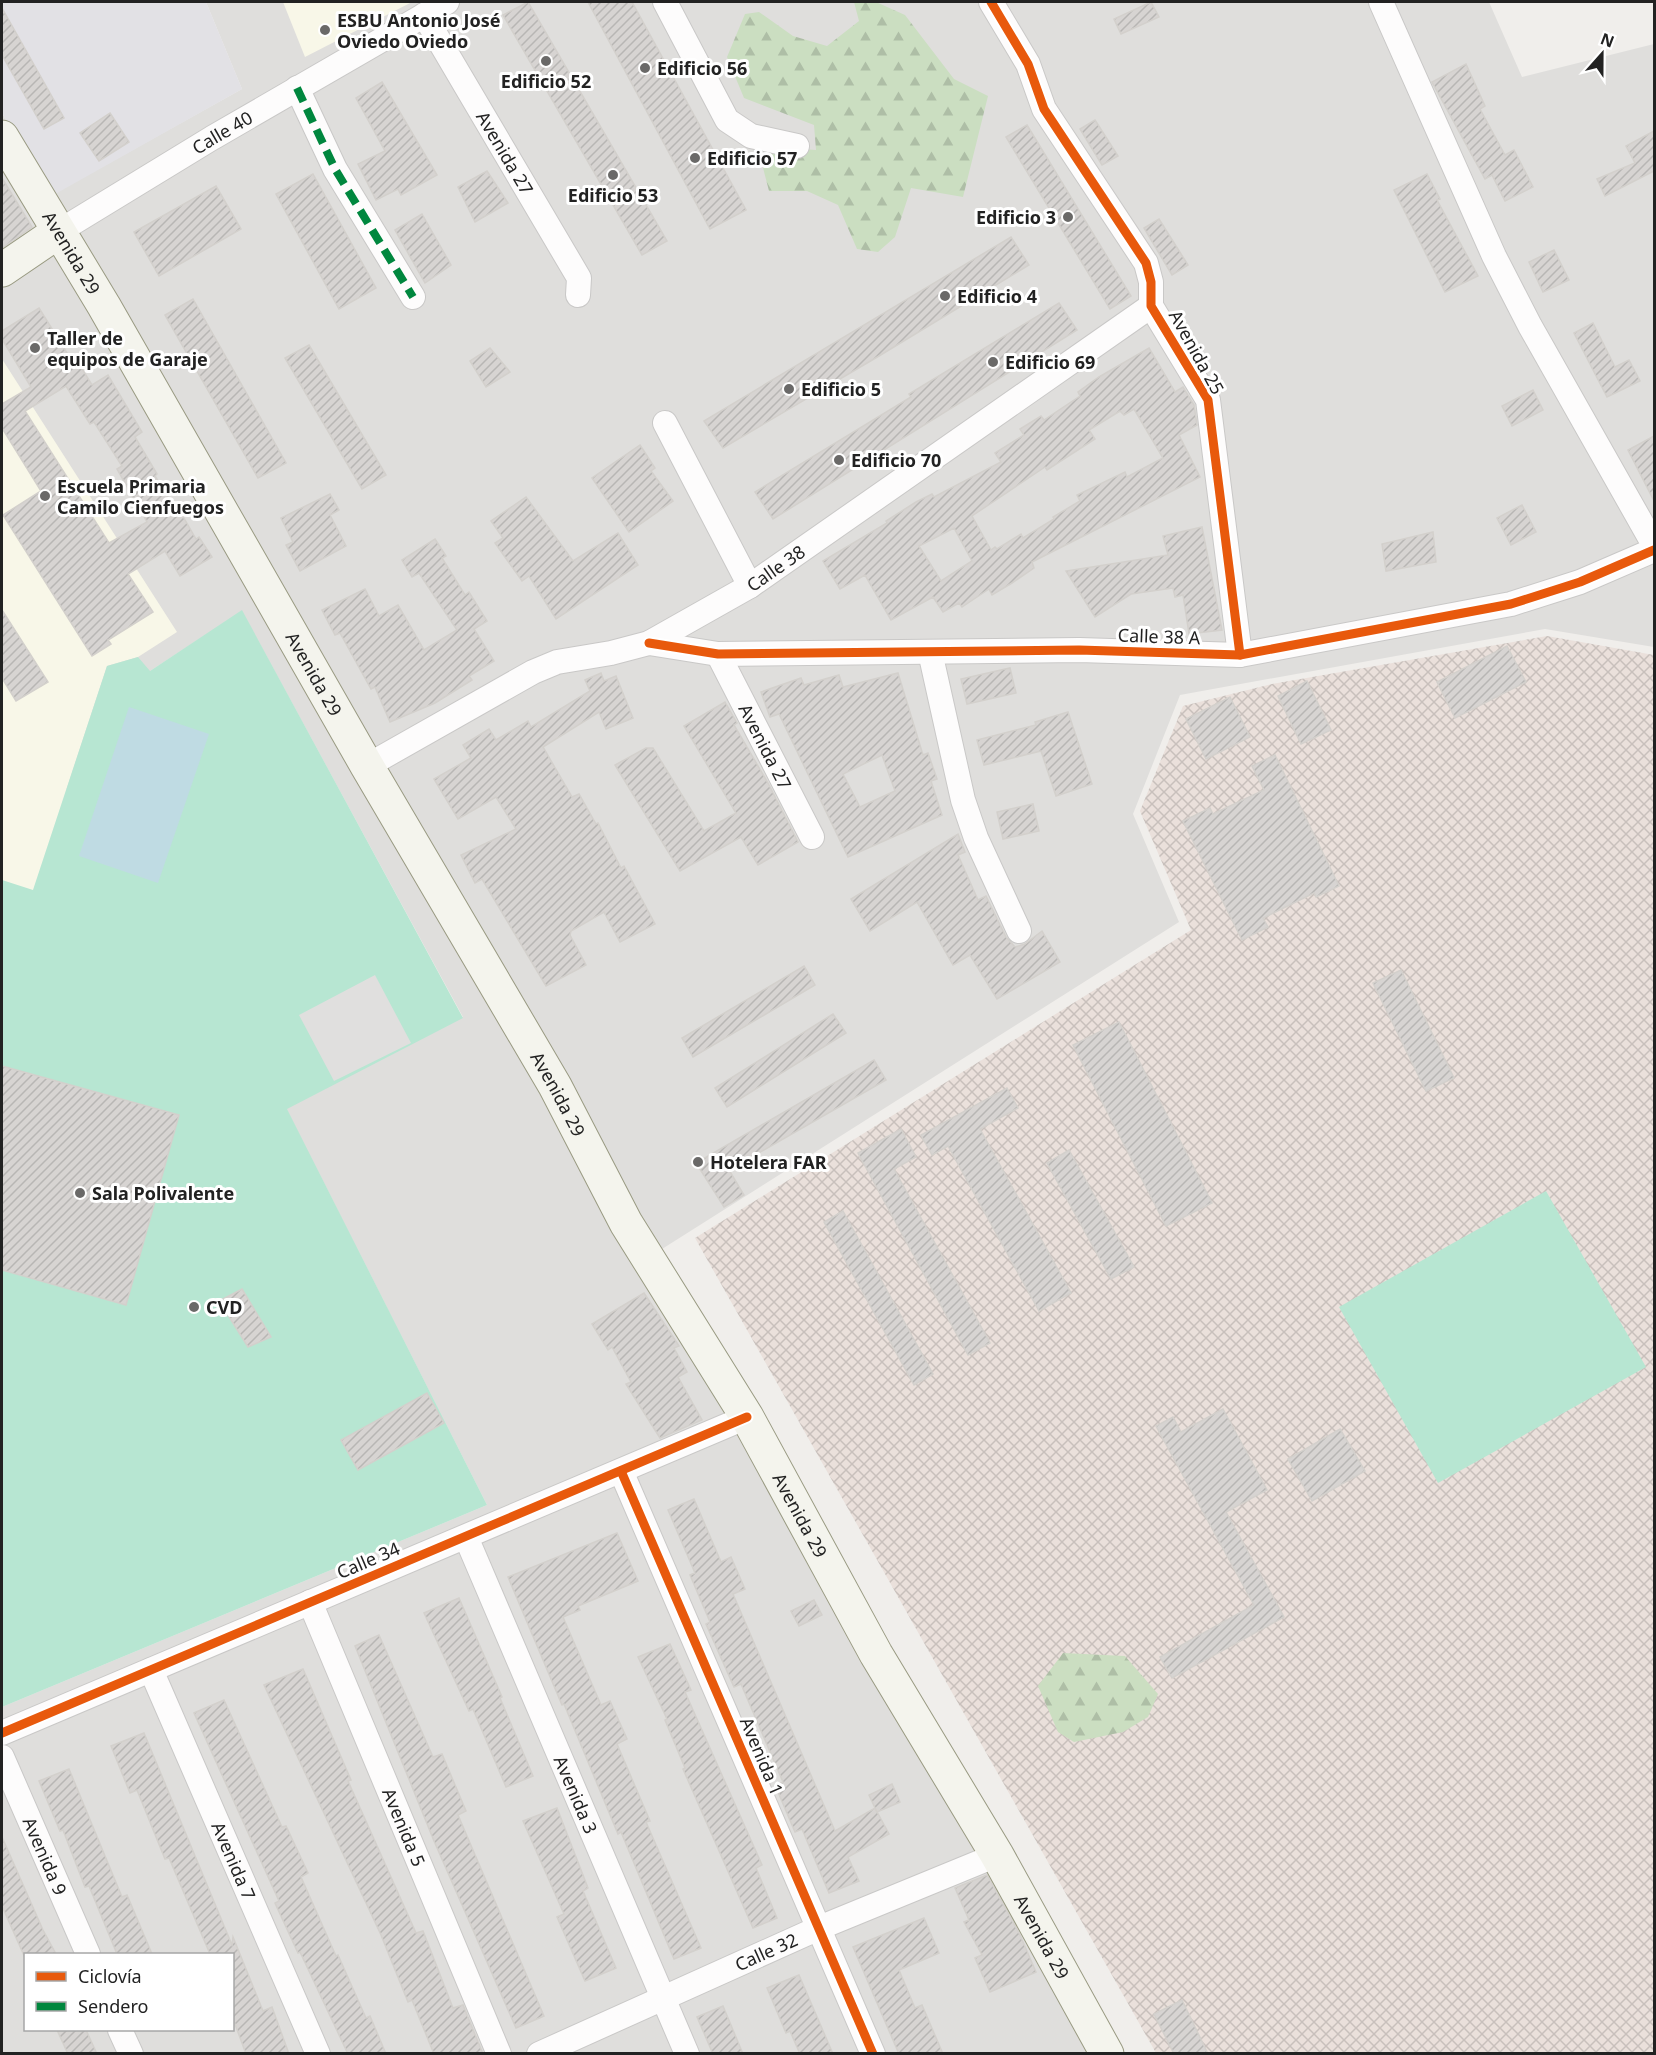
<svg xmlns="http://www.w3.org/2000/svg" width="1656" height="2055" font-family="'Noto Sans',sans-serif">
  <defs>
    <pattern id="military-cross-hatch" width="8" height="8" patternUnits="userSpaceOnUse" patternTransform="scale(1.5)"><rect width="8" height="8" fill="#eae0db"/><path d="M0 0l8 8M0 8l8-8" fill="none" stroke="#c8c0bc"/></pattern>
    <pattern id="forest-firs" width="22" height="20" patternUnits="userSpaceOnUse" patternTransform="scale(1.5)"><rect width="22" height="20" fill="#cbdec1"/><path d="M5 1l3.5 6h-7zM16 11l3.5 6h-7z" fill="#aebea6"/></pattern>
    <pattern id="building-hatch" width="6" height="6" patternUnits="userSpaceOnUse" patternTransform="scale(1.5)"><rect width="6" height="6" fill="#d7d4d2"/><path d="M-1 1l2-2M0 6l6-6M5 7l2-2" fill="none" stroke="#b8b6b4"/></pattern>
  </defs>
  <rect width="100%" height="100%" fill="#f0eeeb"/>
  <path fill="#dfdedc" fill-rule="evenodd" d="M206 2H1489L1522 77 1654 44V647L1545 629 1180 695 1133 814 1179 922 662 1249 1107 2053H2V1707L487 1505 286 1108 463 1017 242 611 150 671 2 880V113L50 196 242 89ZM26 1954H232V2030H26Z"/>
  <g fill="#f8f7e8">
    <polygon points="283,2 412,2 305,57"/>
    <polygon points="2,359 177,632 138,657 107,666 33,891 2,880"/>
  </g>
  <polygon fill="url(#military-cross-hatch)" points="1547,636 1654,655 1654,2053 1156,2053 695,1238 1191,930 1140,811 1183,706 1272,684"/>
  <g fill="url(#forest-firs)">
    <polygon points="854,2 876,2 905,15 954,79 988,96 963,197 911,188 895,237 878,252 857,249 838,205 807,191 769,191 761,160 773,147 816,150 814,125 744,98 727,57 745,14 759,12 793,36 827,46 859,21"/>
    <polygon points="1063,1653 1125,1656 1158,1694 1148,1717 1123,1732 1074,1742 1058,1732 1038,1686"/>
  </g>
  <g fill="#b7e6d2">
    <polygon points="242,610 463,1018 287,1109 487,1505 2,1707 2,880 33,890 107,666 138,657 150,671"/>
    <polygon points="1546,1191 1646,1367 1438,1483 1339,1307"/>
  </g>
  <polygon fill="#e0dfde" points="375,975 411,1043 334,1081 299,1015"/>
  <polygon fill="#e2e1e5" points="2,2 206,2 242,89 50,197 2,113"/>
  <polygon fill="#bfdbe3" points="129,707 209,734 158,883 79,856"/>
  <g fill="url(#building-hatch)" stroke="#d3d0cc" stroke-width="1.5" fill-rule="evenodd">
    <polygon points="528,2 667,241 642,255 503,15"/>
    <polygon points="588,2 632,2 746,210 710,229"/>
    <polygon points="1151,2 1159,17 1121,34 1114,19"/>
    <polygon points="2,8 64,118 44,129 2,55"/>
    <polygon points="1466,64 1485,106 1480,109 1505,155 1514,150 1533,187 1505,201 1492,175 1485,179 1432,82"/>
    <polygon points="382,82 437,175 401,195 398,189 376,200 358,164 385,151 356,98"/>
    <polygon points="110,113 129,142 99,161 80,133"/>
    <polygon points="1095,120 1118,156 1102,165 1080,129"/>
    <polygon points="1027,125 1131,296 1110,309 1006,137"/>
    <polygon points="1654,131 1654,171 1605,196 1597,179 1635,163 1626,146"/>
    <polygon points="487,171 508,203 475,222 458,187"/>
    <polygon points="313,174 376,288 339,309 276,194"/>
    <polygon points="1427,174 1440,199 1437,200 1478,276 1445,292 1394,190"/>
    <polygon points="2,178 32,227 2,248"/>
    <polygon points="216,186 241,229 159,276 134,232"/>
    <polygon points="422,214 451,265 425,283 395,230"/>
    <polygon points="1159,219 1188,265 1172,275 1144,228"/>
    <polygon points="1011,237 1029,265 879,356 723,448 704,421"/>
    <polygon points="1554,250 1569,280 1543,292 1529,262"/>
    <polygon points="193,299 286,463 258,478 165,315"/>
    <polygon points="1059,303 1077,330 773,519 755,492 911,397 909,394"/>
    <path d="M39 308 72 361 76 359 92 385 108 375 142 432 135 437 157 474 155 476 174 507 177 506 196 539 199 537 212 557 180 576 165 551 128 574 153 612 108 640 111 644 92 656 3 515 41 491 2 428V404L31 387 2 339V331ZM66 386 90 424 94 422 122 466 117 469 147 522 109 543 25 411Z"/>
    <polygon points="1593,323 1615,367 1629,360 1640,381 1607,397 1574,333"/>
    <polygon points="309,345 386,475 362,489 285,358"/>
    <polygon points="490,348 510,372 486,387 470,361"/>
    <path d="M1149 348 1175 392 1183 387 1194 405 1197 425 1179 435 1200 477 1032 562 1034 568 1012 583 992 595 989 589 962 607 959 603 943 612 933 597 891 620 865 575 840 589 823 561 887 523 886 521 916 502 932 494 934 497 1001 462 995 453 1024 435 1020 429 1041 416 1044 420 1080 396 1078 392 1099 377ZM1134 409 1163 458 1127 477 1125 472 1077 495 1080 501 1053 517 1054 519 1023 538 1021 534 997 549 995 547 991 550 972 516 1045 467 1047 470 1095 439 1089 430 1120 411 1124 415ZM954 528 972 561 941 581 919 546Z"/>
    <polygon points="1533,390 1543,410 1512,426 1502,406"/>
    <polygon points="1654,436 1654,501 1628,450"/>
    <polygon points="640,445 655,468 651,471 673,501 629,532 592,478"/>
    <polygon points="330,494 339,510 330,515 346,546 300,571 286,545 293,542 281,518"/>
    <polygon points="526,497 573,561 618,533 638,565 556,619 529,576 522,581 495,543 503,538 491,521"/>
    <polygon points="1522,505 1536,532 1511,545 1497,518"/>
    <polygon points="1202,527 1222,630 1189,634 1183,595 1175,597 1173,588 1131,594 1095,617 1066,571 1168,555 1163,536"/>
    <polygon points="1433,532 1436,562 1386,571 1382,544"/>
    <polygon points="435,539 446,556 442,558 465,595 469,592 487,621 474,629 494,661 469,676 472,680 435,703 390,722 375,687 371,689 340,633 335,635 322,610 365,589 379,616 398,605 424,650 457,630 419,573 412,577 402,560"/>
    <polygon points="2,610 48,682 16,701 2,678"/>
    <polygon points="1507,646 1526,682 1455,718 1437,682"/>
    <polygon points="1010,668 1016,693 967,704 961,679"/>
    <polygon points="601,673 604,681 616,676 633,718 606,729 599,712 543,747 572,797 579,794 596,824 598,823 621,868 624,866 655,924 620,942 604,912 571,931 570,935 586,965 546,986 482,879 475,883 461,855 516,829 496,797 458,819 434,779 471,758 463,745 489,729 496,740 528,721 531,727 590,691 585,680"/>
    <path d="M898 673 923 755 928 753 937 779 931 781 942 815 848 857 779 714 770 717 761 692 801 678 804 685 839 675 843 687ZM882 755 895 791 860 807 843 774Z"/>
    <polygon points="1307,681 1331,730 1301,744 1278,696"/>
    <polygon points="1230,697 1250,737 1206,759 1186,719"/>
    <polygon points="725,702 737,723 734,725 768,783 798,842 758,865 741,837 680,871 615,765 646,748 653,748 704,831 736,813 684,726"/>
    <polygon points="1068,712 1092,784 1056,796 1041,751 984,765 977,740 1036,725 1035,722"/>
    <polygon points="1275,755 1339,886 1316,897 1314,893 1263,918 1268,927 1242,940 1183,821 1210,808 1213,814 1264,790 1252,766"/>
    <polygon points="1033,804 1039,831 1003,839 997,812"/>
    <polygon points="958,834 965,852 958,855 978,900 986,896 1006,937 1015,947 1025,944 1042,931 1060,962 997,999 970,955 953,965 917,902 870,931 851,899"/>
    <polygon points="804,966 815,985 693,1057 682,1038"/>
    <polygon points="1401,970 1454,1078 1426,1091 1373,983"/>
    <polygon points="833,1014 846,1033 727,1107 715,1088"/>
    <polygon points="1119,1022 1212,1203 1166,1226 1073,1045"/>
    <polygon points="874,1060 886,1080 729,1170 744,1195 724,1207 696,1163"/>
    <polygon points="2,1066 179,1115 126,1305 2,1270"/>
    <polygon points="1007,1088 1018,1108 980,1129 1071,1293 1039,1311 948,1146 932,1155 921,1135"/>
    <polygon points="901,1129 916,1157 894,1169 990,1343 968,1355 858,1153"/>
    <polygon points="1069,1150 1134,1267 1111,1279 1047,1163"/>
    <polygon points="843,1211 933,1374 914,1385 824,1222"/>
    <polygon points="242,1289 271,1337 248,1347 219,1301"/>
    <polygon points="644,1293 679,1346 674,1348 687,1372 678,1377 702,1420 660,1438 626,1384 631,1382 612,1347 608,1350 592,1324"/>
    <polygon points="427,1393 444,1423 358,1470 341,1440"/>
    <polygon points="1223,1409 1267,1490 1226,1512 1284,1617 1172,1678 1160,1657 1254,1605 1156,1426 1173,1417 1181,1432"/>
    <polygon points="1340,1429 1365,1471 1312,1501 1288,1459"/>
    <polygon points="694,1499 721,1562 731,1557 745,1589 733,1594 835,1831 875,1808 889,1834 848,1857 859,1881 829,1893 802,1829 795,1832 775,1785 783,1782 741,1684 734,1687 706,1624 710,1622 690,1575 695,1573 668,1510"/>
    <polygon points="617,1533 638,1581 578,1606 580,1610 563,1617 601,1705 610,1701 627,1739 617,1744 650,1821 646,1822 701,1948 674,1959 621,1832 618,1834 564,1704 562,1705 508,1577"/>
    <polygon points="459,1598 502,1697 500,1698 533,1776 506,1787 473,1709 469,1711 424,1613"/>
    <polygon points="814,1600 822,1615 799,1626 791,1611"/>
    <polygon points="379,1635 433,1757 442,1754 466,1811 458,1815 544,2016 516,2028 434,1841 355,1646"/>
    <polygon points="670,1644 691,1690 685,1692 762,1865 756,1868 777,1918 753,1928 683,1769 685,1768 665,1720 667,1719 638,1657"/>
    <polygon points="303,1669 351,1780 348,1781 416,1933 423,1931 453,2008 463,2005 483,2054 434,2054 412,2000 408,2002 381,1935 264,1685"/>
    <polygon points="224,1700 282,1827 286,1826 308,1873 301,1877 336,1956 338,1955 366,2018 370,2016 386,2054 348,2054 300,1952 298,1953 275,1903 279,1901 194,1713"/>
    <polygon points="144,1733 232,1945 233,1937 263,2011 272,2007 289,2054 246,2054 232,2016 232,1954 210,1954 169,1858 165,1859 137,1790 130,1793 111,1746"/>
    <polygon points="69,1769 122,1897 127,1895 152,1954 117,1954 89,1886 85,1887 63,1830 60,1831 39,1781"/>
    <polygon points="892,1784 900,1802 877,1812 869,1795"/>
    <polygon points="557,1808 588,1888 583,1891 616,1968 585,1981 557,1917 564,1914 523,1821"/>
    <polygon points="2,1837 43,1930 56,1954 26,1954 26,1960 2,1906"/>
    <polygon points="987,1875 1020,1935 1036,1972 990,1992 975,1958 982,1955 964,1922 969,1920 955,1888"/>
    <polygon points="924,1918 939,1953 899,1970 915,2008 922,2005 943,2054 899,2054 853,1947"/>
    <polygon points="799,1975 833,2054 800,2054 790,2031 786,2033 767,1988"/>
    <polygon points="1182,2000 1208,2054 1174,2054 1154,2014"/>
    <polygon points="723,2006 743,2054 713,2054 697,2017"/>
    <polygon points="57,2030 86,2030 97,2054 68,2054"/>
  </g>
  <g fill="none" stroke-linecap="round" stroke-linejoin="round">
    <defs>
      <g id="street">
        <polyline points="665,2 727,120 751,136 797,146"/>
        <polyline points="991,2 1028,64 1044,109 1146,263 1151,282 1151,306 1208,400 1240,655"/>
        <polyline points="1381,2 1494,256 1530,326 1654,545"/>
        <path id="s1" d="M424 15 579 278 578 295"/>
        <polyline points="297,88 335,169 413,297"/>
        <path id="s2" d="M58 232 212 138 447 2"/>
        <polyline points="665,423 750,586"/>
        <polyline points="649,643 718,654 1079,650 1240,655 1511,604 1580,582 1654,550"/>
        <polyline points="930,652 963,800 976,838 1019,931"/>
        <path id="s3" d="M718 654 812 837"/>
        <path id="s4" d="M367 766 533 672 557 662 611 653 649 643 750 586 1151 306"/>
        <polyline points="621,1471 873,2054"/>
        <path id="s5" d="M466 1537 687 2054"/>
        <path id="s6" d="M310 1602 499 2054"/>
        <path id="s7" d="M151 1670 318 2054"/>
        <polyline points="2,1733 747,1417"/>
        <path id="s8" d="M2 1757 88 1954"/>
        <polyline points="120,2030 131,2054"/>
        <path id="s9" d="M539 2054 819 1928 997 1855"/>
      </g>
      <g id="secondary">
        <path id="s10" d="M2 137 104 306 367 766 555 1086 626 1223 747 1417 876 1654 997 1855 1107 2054"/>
        <polyline points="2,270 58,232"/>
      </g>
    </defs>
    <use href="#street" stroke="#c9c8c7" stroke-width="26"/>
    <use href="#secondary" stroke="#999a82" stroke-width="35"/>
    <use href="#street" stroke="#fdfcfc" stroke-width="24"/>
    <use href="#secondary" stroke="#f4f4ed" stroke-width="33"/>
    <polyline stroke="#00873e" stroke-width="8" stroke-dasharray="15 8" stroke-linecap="butt" points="297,88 335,169 413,297"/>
    <defs>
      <g id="cycleway">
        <polyline points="991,2 1028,64 1044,109 1146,263 1151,282 1151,306 1208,400 1240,655"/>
        <polyline points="649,643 718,654 1079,650 1240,655 1511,604 1580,582 1654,550"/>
        <polyline points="621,1471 873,2054"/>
        <polyline points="2,1733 747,1417"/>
      </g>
    </defs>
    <use href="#cycleway" stroke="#fff" stroke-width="13"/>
    <use href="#cycleway" stroke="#e8590c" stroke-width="9"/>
  </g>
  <g fill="#6a6968" stroke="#fff" stroke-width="2">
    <circle cx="325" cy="30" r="6"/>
    <circle cx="546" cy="61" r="6"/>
    <circle cx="645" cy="68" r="6"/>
    <circle cx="695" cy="158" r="6"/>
    <circle cx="613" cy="175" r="6"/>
    <circle cx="1068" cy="217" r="6"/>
    <circle cx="945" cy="296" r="6"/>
    <circle cx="35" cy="348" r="6"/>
    <circle cx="993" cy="362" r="6"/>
    <circle cx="789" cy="389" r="6"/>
    <circle cx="839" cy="460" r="6"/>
    <circle cx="45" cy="496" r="6"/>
    <circle cx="698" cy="1162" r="6"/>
    <circle cx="80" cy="1193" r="6"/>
    <circle cx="194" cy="1307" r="6"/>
  </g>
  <g text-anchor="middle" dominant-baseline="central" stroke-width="6" stroke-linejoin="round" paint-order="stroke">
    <g font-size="18" font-weight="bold" fill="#222" stroke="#fff" text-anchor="start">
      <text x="337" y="20">ESBU Antonio José<tspan x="337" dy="21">Oviedo Oviedo</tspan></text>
      <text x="657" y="68">Edificio 56</text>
      <text x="546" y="81" text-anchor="middle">Edificio 52</text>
      <text x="707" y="158">Edificio 57</text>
      <text x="613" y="195" text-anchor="middle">Edificio 53</text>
      <text x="1056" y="217" text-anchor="end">Edificio 3</text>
      <text x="957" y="296">Edificio 4</text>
      <text x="47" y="338">Taller de<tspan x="47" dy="21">equipos de Garaje</tspan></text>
      <text x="1005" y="362">Edificio 69</text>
      <text x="801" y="389">Edificio 5</text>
      <text x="851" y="460">Edificio 70</text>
      <text x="57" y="486">Escuela Primaria<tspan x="57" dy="21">Camilo Cienfuegos</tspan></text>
      <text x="710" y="1162">Hotelera FAR</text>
      <text x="92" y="1193">Sala Polivalente</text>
      <text x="206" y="1307">CVD</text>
    </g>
    <g font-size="18" fill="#222" stroke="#fff">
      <text stroke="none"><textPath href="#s2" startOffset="192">Calle 40</textPath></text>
      <text stroke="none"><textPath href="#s1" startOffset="160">Avenida 27</textPath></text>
      <text stroke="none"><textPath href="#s10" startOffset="135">Avenida 29</textPath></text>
      <text transform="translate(1197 352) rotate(61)">Avenida 25</text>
      <text stroke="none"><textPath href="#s4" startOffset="458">Calle 38</textPath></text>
      <text transform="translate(1159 636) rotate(2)">Calle 38 A</text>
      <text stroke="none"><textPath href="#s10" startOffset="621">Avenida 29</textPath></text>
      <text stroke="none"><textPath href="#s3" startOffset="104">Avenida 27</textPath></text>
      <text stroke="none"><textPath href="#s10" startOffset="1107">Avenida 29</textPath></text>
      <text stroke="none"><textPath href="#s10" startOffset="1593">Avenida 29</textPath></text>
      <text transform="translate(368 1560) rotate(-23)">Calle 34</text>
      <text transform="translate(762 1756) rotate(67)">Avenida 1</text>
      <text stroke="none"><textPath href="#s5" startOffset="280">Avenida 3</textPath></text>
      <text stroke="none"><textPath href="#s6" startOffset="244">Avenida 5</textPath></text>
      <text stroke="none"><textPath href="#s8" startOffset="108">Avenida 9</textPath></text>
      <text stroke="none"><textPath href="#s7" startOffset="208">Avenida 7</textPath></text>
      <text stroke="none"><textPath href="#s10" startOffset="2079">Avenida 29</textPath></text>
      <text stroke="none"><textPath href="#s9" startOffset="249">Calle 32</textPath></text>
    </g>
  </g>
  <rect width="1656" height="2055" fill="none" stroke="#222222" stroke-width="6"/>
  <rect x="24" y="1953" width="210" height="78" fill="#ffffff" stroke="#a7a7a7" stroke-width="1.5"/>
  <rect x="36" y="1972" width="30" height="9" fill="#e8590c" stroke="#a7a7a7" stroke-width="1.5"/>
  <text x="78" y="1983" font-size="18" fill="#222222">Ciclovía</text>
  <rect x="36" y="2002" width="30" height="9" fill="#00873e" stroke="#a7a7a7" stroke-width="1.5"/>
  <text x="78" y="2013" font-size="18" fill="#222222">Sendero</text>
  <g transform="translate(1602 54) rotate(21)" stroke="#ffffff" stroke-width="4.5" paint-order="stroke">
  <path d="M0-4.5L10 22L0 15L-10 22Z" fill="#222222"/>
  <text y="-9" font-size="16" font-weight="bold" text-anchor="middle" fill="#222222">N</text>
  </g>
</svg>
